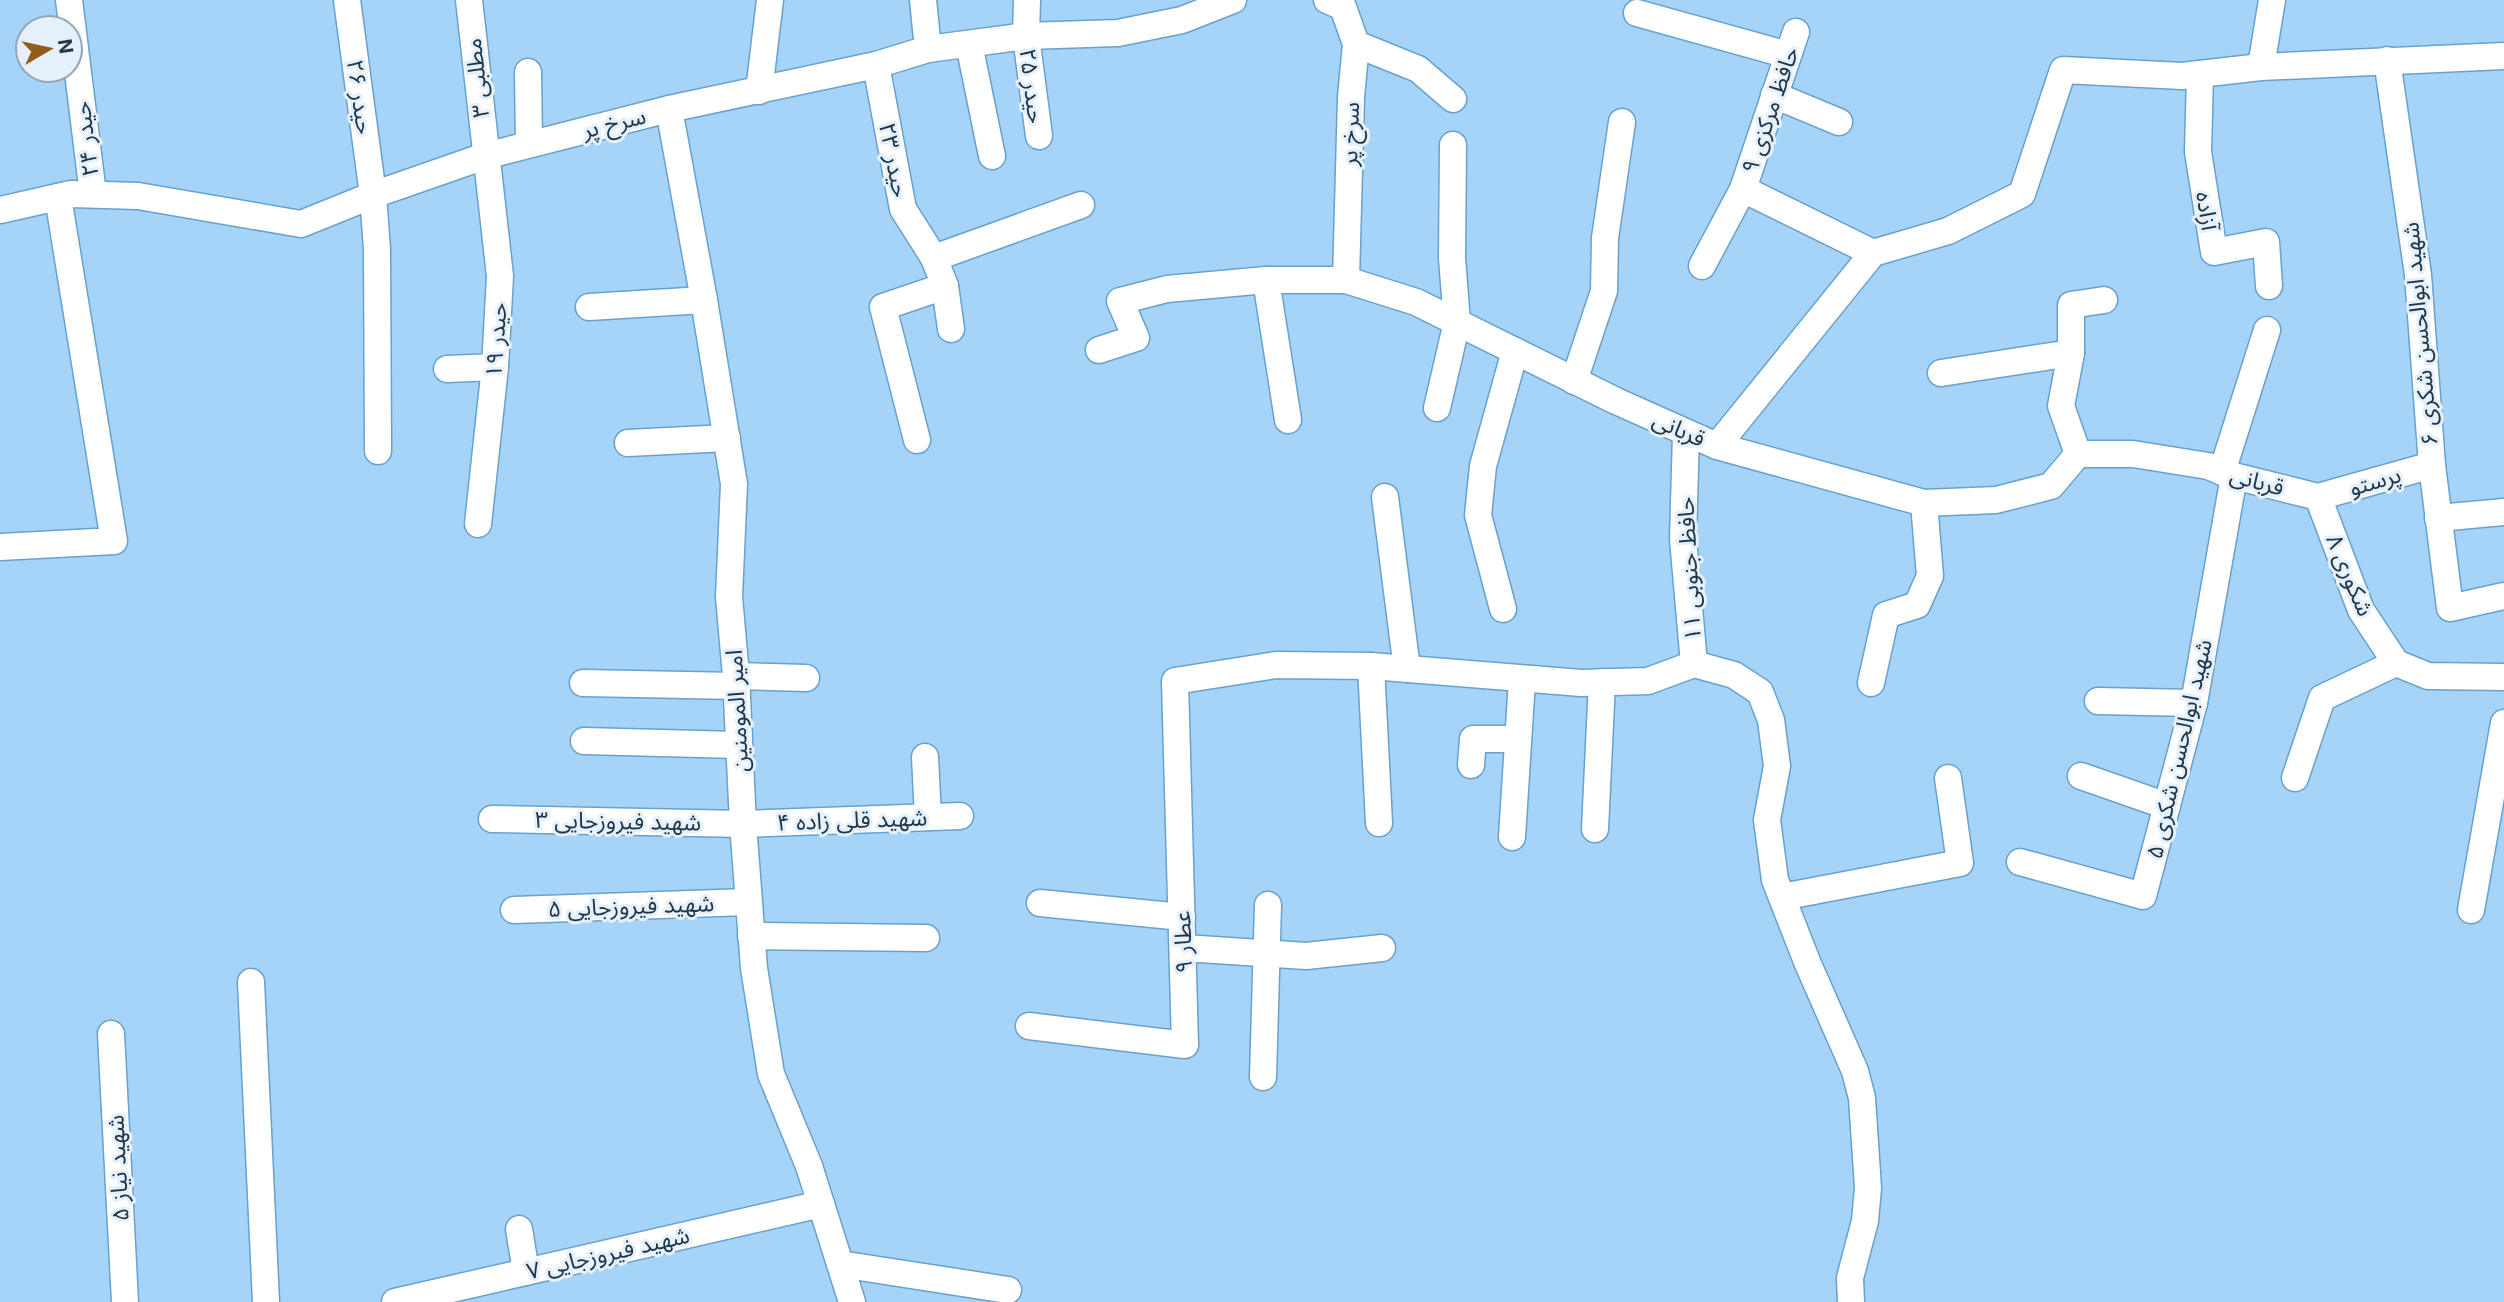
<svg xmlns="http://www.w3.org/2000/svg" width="2504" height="1302" font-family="Inter,'Noto Sans Arabic',sans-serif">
  <rect width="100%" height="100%" fill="#a6d4f9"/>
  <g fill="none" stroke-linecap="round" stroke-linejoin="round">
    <defs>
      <g id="minor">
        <polyline points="69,0 93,194"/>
        <polyline points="347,0 373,195 377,249 378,451"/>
        <polyline points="469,0 500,276 495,367 478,524"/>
        <polyline points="923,0 928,49"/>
        <polyline points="1027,0 1026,36 1039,136"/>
        <polyline points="1327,0 1343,7 1356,44 1351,97 1346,280"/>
        <polyline points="1637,13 1788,55"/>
        <polyline points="969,44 992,156"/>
        <polyline points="1356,44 1418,69 1453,99"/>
        <polyline points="2387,60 2418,275 2432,465 2450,608 2504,596"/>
        <polyline points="876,65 903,209 934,258 945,286 951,329"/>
        <polyline points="2261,67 2272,0"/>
        <polyline points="528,72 529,144"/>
        <polyline points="2200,74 2198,152 2214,252 2266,242 2269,286"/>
        <polyline points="759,91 770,0"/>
        <polyline points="1774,95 1839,122"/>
        <polyline points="669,109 704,300 734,484 729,597 736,676 743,824 754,968 771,1074 809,1166 852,1302"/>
        <polyline points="1743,189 1873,253"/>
        <polyline points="0,210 71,194 138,196 301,224 373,195 485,156 669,109 876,65 928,49 1026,36 1118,33 1182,20 1233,0"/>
        <polyline points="934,258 1081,205"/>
        <polyline points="1702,266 1743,189 1796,32"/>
        <polyline points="1266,280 1288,420"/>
        <polyline points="589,307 704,300"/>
        <polyline points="1099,350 1136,338 1120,301 1167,289 1266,280 1346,280 1416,302 1616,401 1717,446 1924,503 1996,500 2051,486 2078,454 2133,454 2208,466 2234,476 2318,497 2432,465"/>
        <polyline points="447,369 495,367"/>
        <polyline points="1941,373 2071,353"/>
        <polyline points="1574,381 1604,291 1605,238 1622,122"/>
        <polyline points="1437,408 1457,322 1452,258 1453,145"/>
        <polyline points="1686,433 1683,539 1694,664"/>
        <polyline points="917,440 883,307 945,286"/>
        <polyline points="628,443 727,438"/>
        <polyline points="1717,446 1873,253 1948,231 2022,194 2063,70 2182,76 2261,67 2504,56"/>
        <polyline points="2078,454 2061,406 2071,353 2071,305 2104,300"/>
        <polyline points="2222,472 2267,330"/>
        <polyline points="1385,497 1407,669"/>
        <polyline points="2318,497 2361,610 2396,663 2428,676 2504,677"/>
        <polyline points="2438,518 2504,512"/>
        <polyline points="0,547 114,541 58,197"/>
        <polyline points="1503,609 1478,515 1483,466 1515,351"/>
        <polyline points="1371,666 1379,823"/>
        <polyline points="736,676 806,678"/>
        <polyline points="583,683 737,686"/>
        <polyline points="1871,683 1886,615 1917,605 1930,576 1924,503"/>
        <polyline points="2098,701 2194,703"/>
        <polyline points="584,741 738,745"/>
        <polyline points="925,757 928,817"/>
        <polyline points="1471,765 1473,739 1518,739"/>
        <polyline points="2081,776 2167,806"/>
        <polyline points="2295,778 2322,698 2396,663"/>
        <polyline points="492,819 743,824 960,816"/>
        <polyline points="1595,829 1602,682"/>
        <polyline points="1512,837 1522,680"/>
        <polyline points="2020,862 2143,896 2194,703 2234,476"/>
        <polyline points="1782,897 1960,863 1948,778"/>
        <polyline points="1040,903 1182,917"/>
        <polyline points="514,910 748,902"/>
        <polyline points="2471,910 2504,723"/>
        <polyline points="751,936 926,938"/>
        <polyline points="1184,948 1306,956 1382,948"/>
        <polyline points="251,982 266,1302"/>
        <polyline points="1029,1026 1185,1045 1175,681 1276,665 1371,666 1581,683 1648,681 1694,664 1734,675 1760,692 1771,720 1777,766 1767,820 1775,880 1808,964 1855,1071 1862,1098 1868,1188 1865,1221 1850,1278 1851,1302"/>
        <polyline points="111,1034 125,1302"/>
        <polyline points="1263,1077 1268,905"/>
        <polyline points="519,1229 526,1272"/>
        <polyline points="840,1264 1008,1290"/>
        <polyline points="395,1302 821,1204"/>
      </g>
    </defs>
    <use href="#minor" stroke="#68a1cd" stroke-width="29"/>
    <use href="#minor" stroke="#fff" stroke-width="26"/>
  </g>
  <g text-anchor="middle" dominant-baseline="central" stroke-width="6" stroke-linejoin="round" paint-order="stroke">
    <g font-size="23" fill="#20374a" stroke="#e5f0fa">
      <text transform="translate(477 78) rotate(-96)">مطلبی ۳</text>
      <text transform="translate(1032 86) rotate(83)">حیدر ۲۵</text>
      <text transform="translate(360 97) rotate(82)">حیدر ۲۶</text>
      <text transform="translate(1770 110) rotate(-71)">حافظ مرکزی ۹</text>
      <text transform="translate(614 123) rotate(-14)">سرخ پر</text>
      <text transform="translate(1350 134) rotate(-88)">سرخ پر</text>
      <text transform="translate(86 139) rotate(-97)">حیدر ۲۴</text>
      <text transform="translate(894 160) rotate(79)">حیدر ۲۳</text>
      <text transform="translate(2207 211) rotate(81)">آزاده</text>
      <text transform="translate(2420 334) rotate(-95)">شهید ابوالحسن شکری ۶</text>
      <text transform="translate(496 340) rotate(-86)">حیدر ۱۹</text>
      <text transform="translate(1679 429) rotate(24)">قربانی</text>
      <text transform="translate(2257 481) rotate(15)">قربانی</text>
      <text transform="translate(2375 481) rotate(-16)">پرستو</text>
      <text transform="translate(1689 569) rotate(-93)">حافظ جنوبی ۱۱</text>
      <text transform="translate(2350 575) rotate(67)">شکوری ۸</text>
      <text transform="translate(737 711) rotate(-93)">امیر المومنین</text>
      <text transform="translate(2179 749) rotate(-77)">شهید ابوالحسن شکری ۵</text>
      <text transform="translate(852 820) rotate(-2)">شهید قلی زاده ۴</text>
      <text transform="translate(618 821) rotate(1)">شهید فیروزجایی ۳</text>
      <text transform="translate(631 906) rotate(-2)">شهید فیروزجایی ۵</text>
      <text transform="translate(1183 942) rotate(-92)">عطار ۹</text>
      <text transform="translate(118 1168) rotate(-93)">شهید نیاز ۵</text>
      <text transform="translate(608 1253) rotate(-13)">شهید فیروزجایی ۷</text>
    </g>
  </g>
  <g transform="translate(49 49) rotate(81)"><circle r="33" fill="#e5f0fa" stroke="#96a6b4" stroke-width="2"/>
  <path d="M0-5L12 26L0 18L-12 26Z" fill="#955b1a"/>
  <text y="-10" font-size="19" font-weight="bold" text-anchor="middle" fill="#20374a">N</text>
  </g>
</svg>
